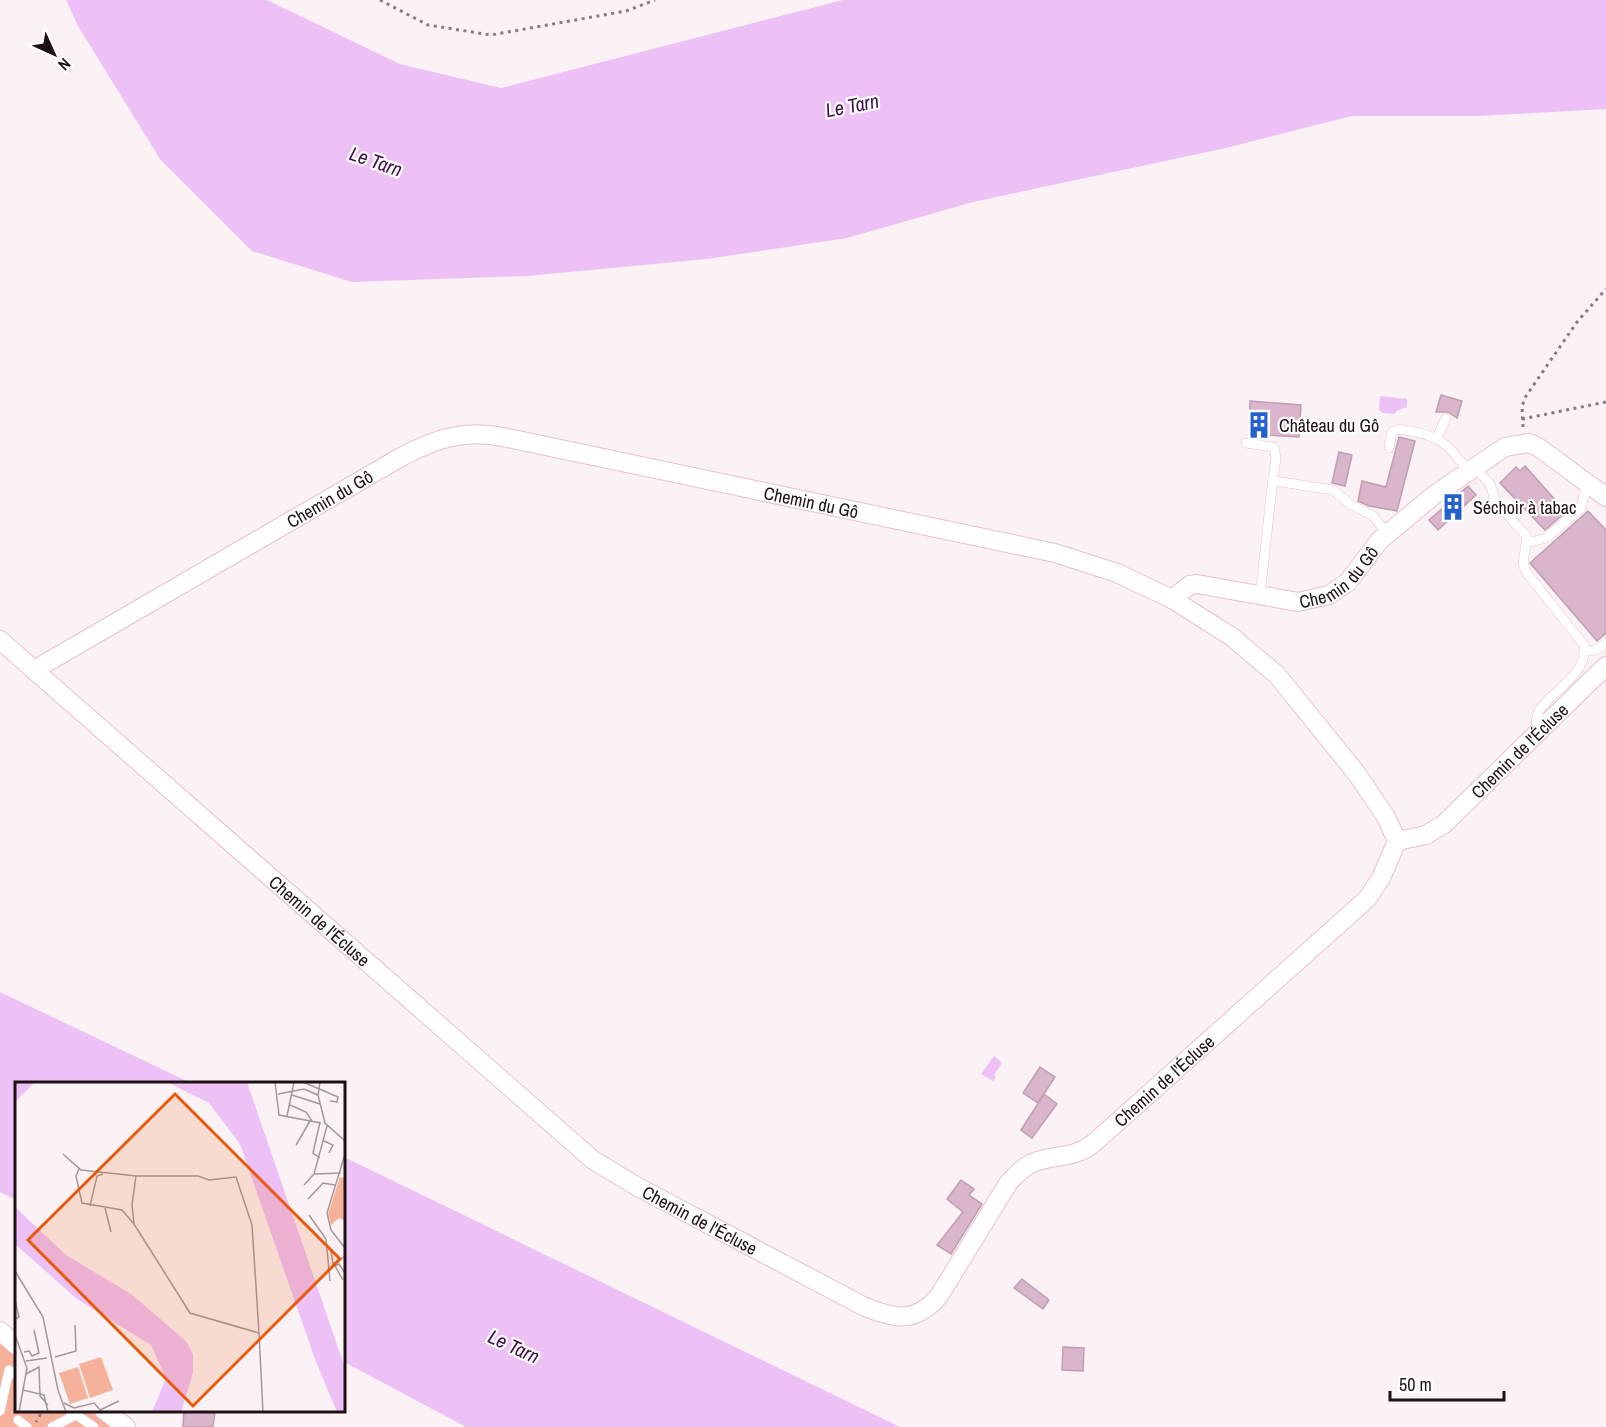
<svg xmlns="http://www.w3.org/2000/svg" width="1606" height="1427" font-family="'Archivo Narrow',sans-serif">
  <rect width="100%" height="100%" fill="#faf2f4"/>
  <polygon fill="#f5b199" points="0,1342 16,1355 16,1410 94,1411 117,1427 0,1427"/>
  <g fill="#edc0f6">
    <polygon points="66,0 267,0 400,64 501,88 843,0 1606,0 1606,109 1478,116 1352,116 1226,148 973,202 847,238 707,259 527,276 352,282 252,251 160,159 78,26"/>
    <polygon points="1380,396 1407,399 1407,407 1396,411 1395,414 1383,413 1379,410"/>
    <polygon points="0,992 191,1083 16,1084 16,1200 0,1192"/>
    <polygon points="994,1056 1002,1063 994,1075 996,1077 993,1081 981,1074"/>
    <polygon points="344,1157 900,1427 466,1427 344,1362"/>
  </g>
  <g fill="#d9b6cc" stroke="#c09db3" stroke-width="1.5">
    <polygon points="1441,395 1462,401 1457,418 1448,412 1436,412"/>
    <polygon points="1250,401 1301,405 1299,437 1249,434"/>
    <polygon points="1399,437 1415,441 1397,511 1369,506 1358,501 1362,481 1386,487"/>
    <polygon points="1339,452 1352,455 1345,486 1332,483"/>
    <polygon points="1525,466 1566,512 1545,530 1500,483 1516,467 1520,471"/>
    <polygon points="1468,486 1476,495 1438,530 1429,520"/>
    <polygon points="1588,511 1606,530 1606,633 1597,641 1530,563"/>
    <polygon points="1040,1067 1055,1077 1038,1103 1023,1093"/>
    <polygon points="1044,1094 1057,1104 1032,1138 1021,1130"/>
    <polygon points="961,1180 974,1189 969,1195 982,1204 951,1254 937,1245 963,1212 947,1199"/>
    <polygon points="1022,1279 1049,1300 1043,1309 1014,1288"/>
    <polygon points="1063,1347 1084,1348 1083,1371 1062,1370"/>
    <polygon points="184,1410 215,1413 213,1427 183,1427"/>
  </g>
  <g fill="none" stroke-linecap="round" stroke-linejoin="round">
    <defs>
      <g id="lane">
        <polyline points="1437,437 1446,418"/>
        <polyline points="1246,443 1274,447 1276,458 1273,478 1275,481 1333,490 1351,505 1373,516 1387,533"/>
        <path d="M1389 448 1392 432C1398 428 1403 430 1411 431 1440 436 1452 447 1468 472"/>
        <path d="M1475 468 1490 484 1496 502 1527 537 1523 563 1526 572 1584 645C1588 676 1551 690 1539 711 1536 716 1536 725 1536 730"/>
        <polyline points="1527,543 1546,538 1581,508 1587,483"/>
        <polyline points="1260,596 1273,478"/>
        <polyline points="1584,651 1596,650 1606,643"/>
        <polyline points="69,1410 94,1427"/>
        <polyline points="0,1411 9,1370 16,1375"/>
        <polyline points="18,1420 27,1427"/>
        <polyline points="52,1427 76,1415"/>
      </g>
      <g id="street">
        <path id="s1" d="M0 640 34 670 401 457C435 439 464 429 503 437L1055 553 1117 573 1172 599 1190 585 1197 584 1298 602 1329 595 1348 582 1379 541 1434 495 1505 447 1529 443 1538 447 1606 497"/>
        <path id="s2" d="M34 670 593 1160 636 1186 863 1306C894 1319 915 1324 939 1296L1009 1182C1016 1175 1023 1167 1032 1163 1055 1153 1072 1161 1095 1142L1367 899 1381 878 1397 841 1386 817 1357 774 1277 675 1232 637 1172 599"/>
        <path id="s3" d="M1397 841 1426 835 1444 824 1606 666"/>
        <polyline points="0,1331 16,1345"/>
        <polyline points="104,1410 126,1427"/>
      </g>
    </defs>
    <use href="#lane" stroke="#eac0cb" stroke-width="10"/>
    <use href="#street" stroke="#eac0cb" stroke-width="20"/>
    <g stroke="#877c7f" stroke-width="3" stroke-dasharray="3 4.5" stroke-linecap="butt">
      <polyline points="380,0 428,25 491,35 626,11 655,0"/>
      <polyline points="1522,419 1606,402"/>
      <polyline points="1523,427 1522,406 1526,396 1577,322 1606,289"/>
      <polyline points="33,1410 40,1415 36,1422"/>
    </g>
    <use href="#lane" stroke="#fff" stroke-width="9"/>
    <use href="#street" stroke="#fff" stroke-width="18"/>
  </g>
  <defs>
    <symbol id="building-bare" viewBox="-9 -9 18 18"><path d="M-4-6H4V6H1V3H-1V6H-4ZM-2.5-4.3h1.7v1.8h-1.7ZM.8-4.3h1.7v1.8H.8ZM-2.5-1h1.7V.8h-1.7ZM.8-1h1.7V.8H.8Z" fill="#2561ce" stroke="#fff" stroke-width="2.5" paint-order="stroke"/></symbol>
  </defs>
  <g fill-rule="evenodd">
    <use href="#building-bare" x="1240" y="406" width="38" height="38"/>
    <use href="#building-bare" x="1434" y="488" width="38" height="38"/>
  </g>
  <g text-anchor="middle" dominant-baseline="central" stroke-width="4.5" stroke-linejoin="round" paint-order="stroke">
    <g font-size="18" fill="#1e1014" stroke="#fff" text-anchor="start">
      <text x="1279" y="425">Château du Gô</text>
      <text x="1473" y="507">Séchoir à tabac</text>
    </g>
    <g font-size="18" fill="#1e1014" stroke="#fff">
      <text stroke="none"><textPath href="#s1" startOffset="387">Chemin du Gô</textPath></text>
      <text stroke="none"><textPath href="#s1" startOffset="891">Chemin du Gô</textPath></text>
      <text stroke="none"><textPath href="#s1" startOffset="1448">Chemin du Gô</textPath></text>
      <text stroke="none"><textPath href="#s3" startOffset="156">Chemin de l'Écluse</textPath></text>
      <text stroke="none"><textPath href="#s2" startOffset="380">Chemin de l'Écluse</textPath></text>
      <text stroke="none"><textPath href="#s2" startOffset="1458">Chemin de l'Écluse</textPath></text>
      <text stroke="none"><textPath href="#s2" startOffset="866">Chemin de l'Écluse</textPath></text>
    </g>
    <g font-size="20" font-style="italic" fill="#400e4a" stroke="#fff">
      <text transform="translate(852 105) rotate(-11)">Le Tarn</text>
      <text transform="translate(376 161) rotate(19)">Le Tarn</text>
      <text transform="translate(514 1346) rotate(25)">Le Tarn</text>
    </g>
  </g>
  <g transform="translate(15 1082)">
    <rect width="330" height="330" fill="#faf2f4"/>
    <path d="M325 95 330 96V139L324 136 316 143 313 132ZM86 275 98 308 75 316 64 282ZM63 285 73 316 55 322 44 291Z" fill="#f5b199"/>
    <path d="M0 0H20L0 20ZM152 0H232L330 286V330H322L301 280 225 62 194 21ZM0 125 51 173 116 212 171 259 178 272V291L166 330H137L151 296 136 263 62 217 0 162Z" fill="#edc0f6"/>
    <path fill="none" stroke="#a2989a" stroke-width="1.5" d="M260 0 264 33 306 41M288 0 323 15 322 20 315 19M305 0 303 13 310 41 330 59M263 12 289 7 303 13M277 13 305 22M275 23 291 30 297 39M272 34 279 0M309 59 318 63 314 71M281 63 295 39M48 72 66 88 121 94M330 72 312 131 316 148 330 166M305 76 298 71 305 40M64 87 61 94 67 121 107 128 119 142 175 231 244 251 248 330M299 92 326 91M289 103 299 92 312 44M293 117 308 101 320 103M75 124 82 94 88 92M90 126 96 150M294 133 311 157M119 142 117 123 121 94H183L194 98 221 95 237 143 244 251M311 157 315 199M316 169 318 182 330 174M0 189 28 235 43 308 51 330M328 198 320 184 324 182 330 191M0 218 4 235 0 237M0 253 12 286 4 330M9 270 14 269 17 274 24 271 19 248M40 275 61 269 60 243M11 279 32 276M11 292 24 285 25 314 33 323M8 308 29 313 33 330M49 321 59 326 79 321 87 330M85 328 104 319"/>
    <path fill="#e8590c" fill-opacity="0.15" stroke="#e8590c" stroke-width="3" d="M160 12 325 177 178 324 13 158Z"/>
    <rect width="330" height="330" fill="none" stroke="#1e1014" stroke-width="3"/>
  </g>
  <g transform="translate(54 54) rotate(135)" stroke="#ffffff" stroke-width="4.5" paint-order="stroke">
  <path d="M0-4.5L10 22L0 15L-10 22Z" fill="#1e1014"/>
  <text y="-9" font-size="16" font-weight="bold" text-anchor="middle" fill="#1e1014">N</text>
  </g>
  <path d="M1390 1391v9h114v-9" fill="none" stroke="#1e1014" stroke-width="3"/>
  <text x="1399" y="1391" font-size="18" fill="#1e1014" stroke="#ffffff" stroke-width="4.5" paint-order="stroke">50 m</text>
</svg>
